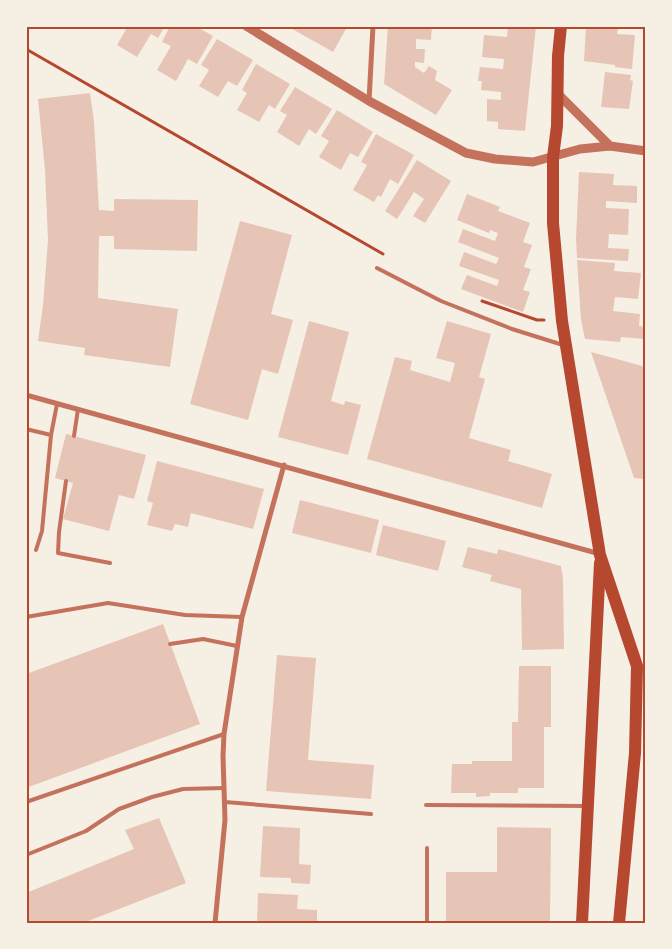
<svg xmlns="http://www.w3.org/2000/svg" width="672" height="949" font-family="'Golos Text',sans-serif">
  <rect width="100%" height="100%" fill="#f6efe4"/>
  <g fill="#e6c5b7">
    <polygon points="128,26 165,26 158,38 151,34 137,57 117,45"/>
    <polygon points="170,26 195,26 213,36 197,64 188,59 176,81 157,70 171,46 162,42"/>
    <polygon points="287,26 346,26 347,27 333,52"/>
    <polygon points="388,26 432,26 431,40 416,39 416,49 425,49 424,63 415,62 415,67 424,73 429,66 437,71 435,80 452,90 436,115 384,84"/>
    <polygon points="508,26 536,26 525,131 498,129 498,122 487,121 487,99 501,100 501,92 481,90 482,81 478,81 480,67 503,69 504,59 482,57 484,35 507,37"/>
    <polygon points="586,26 618,27 617,34 635,35 632,69 615,67 615,65 584,61"/>
    <polygon points="217,39 253,60 237,86 228,81 218,97 199,86 209,70 201,65"/>
    <polygon points="256,64 290,84 275,109 269,105 259,122 237,110 247,93 242,90"/>
    <polygon points="605,72 631,75 630,80 633,81 629,109 601,107"/>
    <polygon points="295,87 332,109 316,134 309,129 299,146 277,132 287,115 280,111"/>
    <polygon points="90,93 94,121 99,210 114,211 114,199 198,200 197,251 114,249 114,236 99,236 98,298 178,309 170,367 84,355 85,348 38,341 43,305 48,240 45,170 38,99"/>
    <polygon points="337,110 373,132 358,157 350,153 341,170 319,157 329,141 321,136"/>
    <polygon points="376,134 414,155 398,184 390,179 381,197 378,195 374,202 353,190 367,165 361,162"/>
    <polygon points="417,160 451,181 425,223 413,216 424,199 414,192 397,219 385,211"/>
    <polygon points="579,172 614,174 613,185 637,186 637,203 606,201 606,208 629,209 628,235 609,234 608,248 629,249 628,261 577,258 576,239"/>
    <polygon points="467,194 500,207 498,211 530,223 523,242 532,245 524,267 531,269 523,290 530,292 523,312 461,289 467,275 497,286 499,280 459,266 464,252 496,264 499,258 458,242 463,229 495,241 498,233 490,230 489,233 457,220"/>
    <polygon points="240,221 292,235 271,314 293,320 278,374 262,369 248,420 190,404"/>
    <polygon points="577,260 615,263 614,271 641,273 638,299 615,297 613,311 640,314 639,326 645,327 644,339 621,337 620,342 585,339 581,320"/>
    <polygon points="309,321 349,332 331,401 344,405 345,401 361,405 348,455 278,437"/>
    <polygon points="447,321 491,334 479,377 485,379 469,438 511,450 508,461 552,474 542,508 367,459 395,357 412,361 410,370 450,382 455,363 436,358"/>
    <polygon points="591,352 646,367 646,479 634,478"/>
    <polygon points="66,434 146,455 134,499 119,495 109,531 63,519 73,483 55,478"/>
    <polygon points="157,461 264,489 253,529 191,513 188,527 175,524 172,531 147,525 153,503 147,501"/>
    <polygon points="300,500 379,520 371,553 292,533"/>
    <polygon points="383,525 446,541 438,571 376,555"/>
    <polygon points="468,547 497,554 498,549 561,566 563,579 564,649 522,650 521,589 490,581 492,575 462,567"/>
    <polygon points="163,624 200,724 26,788 26,674"/>
    <polygon points="277,655 316,658 308,760 374,765 371,799 266,791"/>
    <polygon points="519,666 551,666 551,727 544,727 544,788 518,788 518,793 490,793 490,796 476,797 476,793 451,793 452,764 472,764 472,761 512,761 512,722 518,722"/>
    <polygon points="159,818 186,883 83,923 26,923 26,893 134,849 125,830"/>
    <polygon points="263,826 300,828 299,864 311,865 310,884 291,883 291,878 260,877"/>
    <polygon points="497,827 551,828 550,923 446,923 446,872 497,872"/>
    <polygon points="258,893 298,895 297,909 317,910 317,923 257,923"/>
  </g>
  <g fill="none" stroke-linecap="round" stroke-linejoin="round">
    <g stroke="#b5482f" stroke-width="3">
      <polyline points="26,49 383,254"/>
      <polyline points="482,301 537,320 544,320"/>
    </g>
    <g stroke="#c5725c" stroke-width="4">
      <polyline points="377,268 441,301 512,329 563,345"/>
      <polyline points="26,429 51,435"/>
      <polyline points="74,436 78,409"/>
      <polyline points="66,481 59,532 58,553 110,563"/>
      <polyline points="36,550 42,531 51,435 57,404"/>
      <polyline points="26,617 108,603 185,615 242,617"/>
      <polyline points="170,644 203,639 237,646"/>
      <polyline points="26,802 224,734"/>
      <polyline points="225,802 371,814"/>
      <polyline points="426,805 587,806"/>
      <polyline points="26,855 86,831 119,809 152,797 183,789 224,788"/>
      <polyline points="427,923 427,848"/>
    </g>
    <g stroke="#c5725c" stroke-width="5">
      <polyline points="369,101 373,26"/>
      <polyline points="26,395 600,554"/>
      <polyline points="215,923 225,820 223,756 224,734 242,617 284,465"/>
    </g>
    <g stroke="#c5725c" stroke-width="9">
      <polyline points="246,26 369,101 466,153 495,159 533,162 580,149 610,146 646,151"/>
      <polyline points="558,94 610,146"/>
    </g>
    <g stroke="#b5482f" stroke-width="12">
      <polyline points="561,26 558,56 557,126 553,157 553,223 562,321 600,555 637,666 635,753 619,923"/>
      <polyline points="582,923 600,563"/>
    </g>
  </g>
  <rect width="672" height="949" fill="none" stroke="#f6efe4" stroke-width="55"/>
  <rect x="28" y="28" width="616" height="894" fill="none" stroke="#b5482f" stroke-width="2"/>
</svg>
